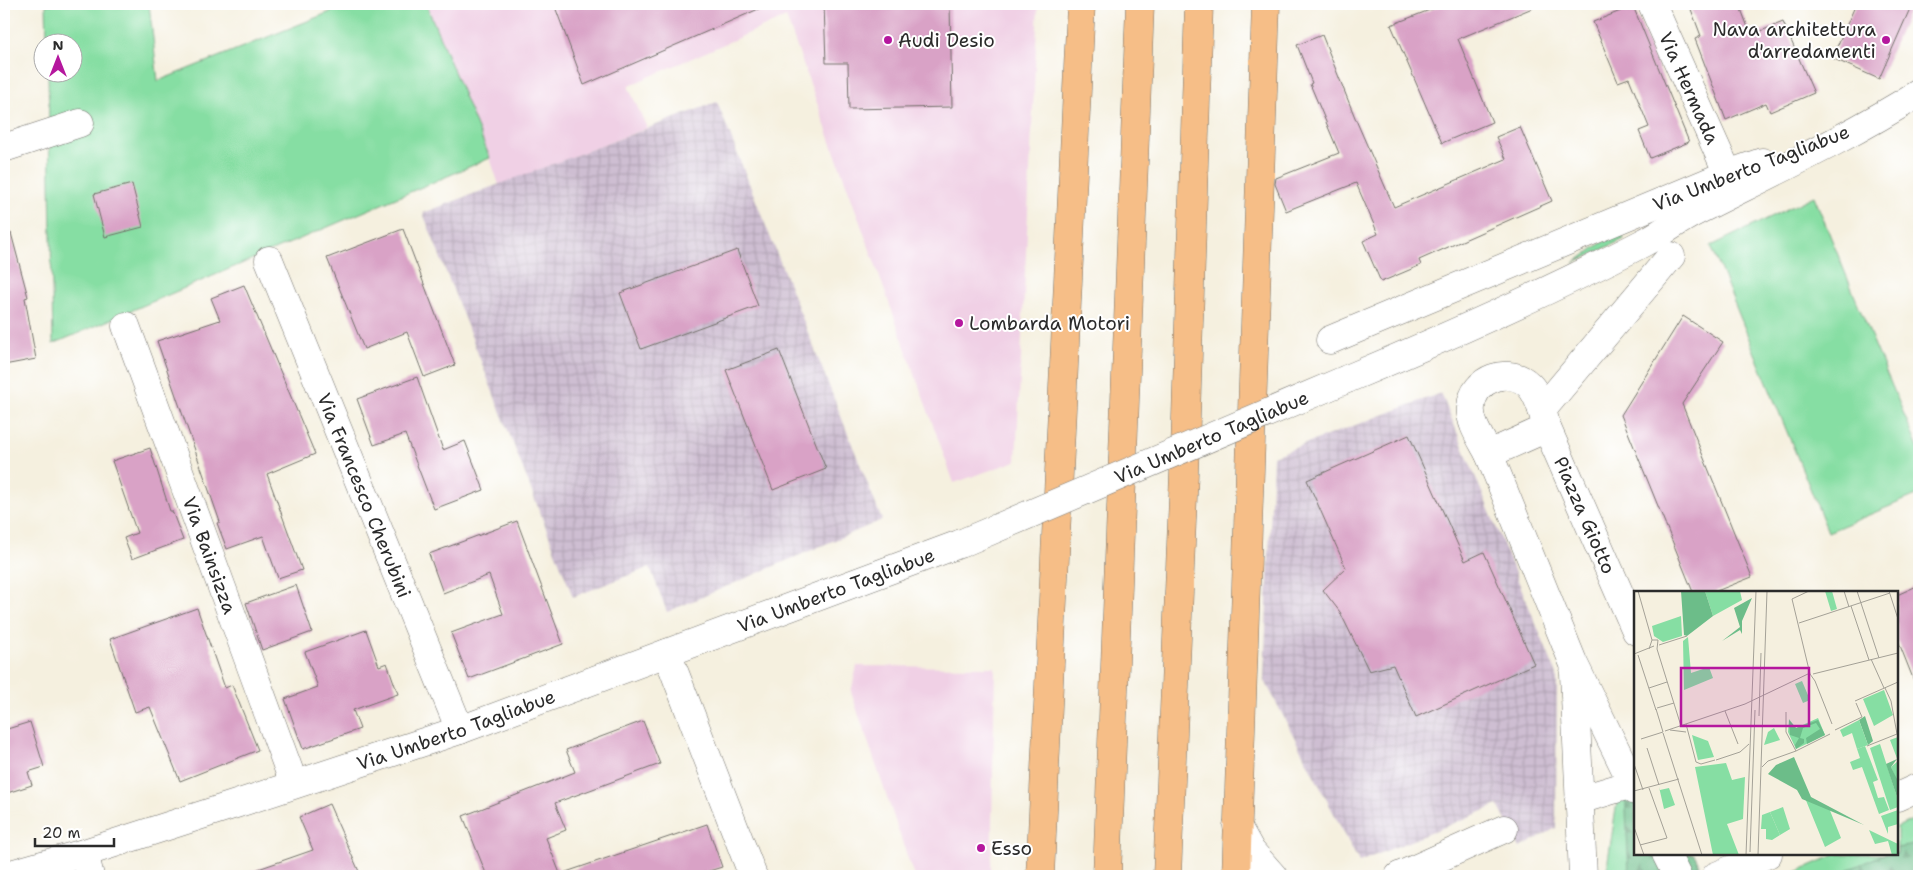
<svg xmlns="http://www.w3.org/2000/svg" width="1923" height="880" font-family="'Shantell Sans',sans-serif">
  <defs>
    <pattern id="industrial-grid" width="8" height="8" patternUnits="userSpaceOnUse" patternTransform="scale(1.25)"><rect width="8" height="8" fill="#cebed2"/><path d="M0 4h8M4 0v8" fill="none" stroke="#b1a3b4"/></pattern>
    <pattern id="forest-firs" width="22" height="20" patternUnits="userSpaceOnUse" patternTransform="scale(1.25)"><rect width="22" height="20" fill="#6cbd89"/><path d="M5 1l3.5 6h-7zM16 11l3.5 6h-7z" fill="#599a70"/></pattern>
  </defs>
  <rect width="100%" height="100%" fill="#fff"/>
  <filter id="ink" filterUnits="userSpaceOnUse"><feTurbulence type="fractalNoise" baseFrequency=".02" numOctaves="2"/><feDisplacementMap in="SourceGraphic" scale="10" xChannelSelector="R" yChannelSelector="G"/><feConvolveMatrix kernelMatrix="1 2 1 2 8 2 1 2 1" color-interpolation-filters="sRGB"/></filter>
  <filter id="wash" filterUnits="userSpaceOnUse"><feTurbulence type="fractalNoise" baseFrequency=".0096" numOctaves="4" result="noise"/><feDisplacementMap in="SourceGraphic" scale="20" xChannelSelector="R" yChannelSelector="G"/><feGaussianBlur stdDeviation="1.12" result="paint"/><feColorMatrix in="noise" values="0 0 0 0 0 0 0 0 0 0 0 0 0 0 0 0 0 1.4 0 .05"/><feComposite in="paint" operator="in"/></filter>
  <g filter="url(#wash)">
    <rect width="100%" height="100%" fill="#f5f0df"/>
    <g fill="#f0d0e5">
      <polygon points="426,4 1038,4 1016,461 954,483 786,17 628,86 647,128 499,185 490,158"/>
      <polygon points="857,666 995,667 991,876 914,876 851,692"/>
    </g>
    <g fill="url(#industrial-grid)">
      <polygon points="717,102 882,520 667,612 650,567 573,597 423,213"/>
      <polygon points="1441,393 1557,675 1556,828 1520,848 1498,805 1359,862 1264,679 1273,456"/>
    </g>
    <g fill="#86dea3" stroke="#588467">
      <polygon points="46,4 149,4 158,81 350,4 426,4 490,158 53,344 48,73 72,72 72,42 47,42"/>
      <polygon points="1814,196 1871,336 1919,450 1919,494 1828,532 1711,246"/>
      <polygon points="1619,230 1624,239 1574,263"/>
      <polygon points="1622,770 1636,854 1694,854 1705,876 1608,876 1608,860"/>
      <polygon points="1919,817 1919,876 1787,876 1837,854 1897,854 1897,827"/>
    </g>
    <g fill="url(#forest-firs)" stroke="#4c745a">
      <polygon points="1625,787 1635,795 1636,854 1694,854 1705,876 1629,876"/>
      <polygon points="1919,844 1918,876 1834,876 1884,854 1897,854 1897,848"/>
    </g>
    <g id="blocks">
      <g fill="#d9a2c6">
        <polygon points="554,4 770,4 584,85"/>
        <polygon points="824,4 950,4 952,107 849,109 848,63 826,63"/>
        <polygon points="1445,4 1542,4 1458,39 1492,122 1442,143 1391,25"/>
        <polygon points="1689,4 1739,4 1751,35 1783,22 1814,93 1770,112 1766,103 1726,120 1695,39 1701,36"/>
        <polygon points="1856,4 1912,4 1879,79 1832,58"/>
        <polygon points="1633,6 1689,142 1650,158 1639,131 1649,127 1629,78 1618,82 1593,22"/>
        <polygon points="1322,35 1356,120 1394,207 1506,159 1496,137 1520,127 1552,201 1419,260 1421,265 1381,282 1363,241 1378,234 1356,183 1286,211 1275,184 1276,178 1339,153 1310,84 1312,83 1297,45"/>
        <polygon points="132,184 143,227 105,237 94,194"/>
        <polygon points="403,229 455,365 424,377 407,332 364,349 327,258"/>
        <polygon points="11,233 28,297 25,298 36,359 4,365 4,234"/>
        <polygon points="737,250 758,306 641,349 620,293"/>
        <polygon points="244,285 315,454 267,474 302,570 278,578 263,536 227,549 217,523 220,522 157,341 220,320 211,298"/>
        <polygon points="1683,316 1723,342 1682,404 1752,577 1714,592 1693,592 1621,415"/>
        <polygon points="779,350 826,469 773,490 726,370"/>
        <polygon points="417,377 443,450 465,441 484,490 434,509 405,434 374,445 357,399"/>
        <polygon points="1409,435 1465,561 1484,552 1534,664 1416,717 1393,665 1369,671 1340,612 1323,590 1346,568 1307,480"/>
        <polygon points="150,448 170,511 172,511 183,540 132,559 124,538 137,533 112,461"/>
        <polygon points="517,521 563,644 469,679 451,633 503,614 489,575 443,593 429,554"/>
        <polygon points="296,585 312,632 262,650 246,603"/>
        <polygon points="1919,585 1919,691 1918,691 1897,638 1897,595"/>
        <polygon points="197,608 225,688 232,685 258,750 180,781 150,707 135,712 110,639"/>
        <polygon points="366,630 379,666 387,663 398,694 353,710 360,729 303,749 285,699 318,687 305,652"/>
        <polygon points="643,721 660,764 555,803 566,830 546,838 561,876 487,876 463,816 575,772 566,750"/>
        <polygon points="30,722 44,767 28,772 32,785 4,794 4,730"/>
        <polygon points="329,804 361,876 247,876 247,873 313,850 299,817"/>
        <polygon points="707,824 722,867 693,876 564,876 563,873"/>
      </g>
    </g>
  </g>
  <g filter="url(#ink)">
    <use href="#blocks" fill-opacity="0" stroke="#72706a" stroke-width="1"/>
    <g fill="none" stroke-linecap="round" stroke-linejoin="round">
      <defs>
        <g id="minor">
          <path id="s1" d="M1652 4 1728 174"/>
          <polyline points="4,148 80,123"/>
          <path id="s2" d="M269 260 460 730"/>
          <path id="s3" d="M126 326 294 784"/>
          <polyline points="1330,340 1728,174 1762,162"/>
          <path d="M1347 379C1447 337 1547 293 1643 243 1661 234 1677 221 1695 212 1770 174 1848 138 1919 93"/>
          <path id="s4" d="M1547 428 1636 631"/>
          <path d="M1489 454C1482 440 1469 423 1471 407 1473 378 1509 366 1529 385 1536 392 1539 401 1542 410"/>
          <polyline points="667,653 753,876"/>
          <polyline points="1574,673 1583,876"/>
          <polyline points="1636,791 1573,662 1489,454 1547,428 1542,410 1671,256"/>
          <polyline points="1897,797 1919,787"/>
          <polyline points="1579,800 1632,784"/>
          <polyline points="1237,826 1251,851 1273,876"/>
          <polyline points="84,853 90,876"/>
          <polyline points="1666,854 1677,876"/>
          <path id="s5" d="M4 876 84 853 236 804 460 730 962 543"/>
          <polyline points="1399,876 1504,829"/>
          <polyline points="1716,876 1768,854"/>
        </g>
        <g id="highway">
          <polyline points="1040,876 1081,4"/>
          <polyline points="1107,876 1140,4"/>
          <polyline points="1167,876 1185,449 1199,4"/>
          <polyline points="1236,876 1266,4"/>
        </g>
      </defs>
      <use href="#minor" stroke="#72706a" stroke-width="29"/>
      <use href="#highway" stroke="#72706a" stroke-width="29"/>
      <use href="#minor" stroke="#fff" stroke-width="28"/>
      <use href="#highway" stroke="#f6be87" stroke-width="28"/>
      <defs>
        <g id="minor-bridge">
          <path id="s6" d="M962 543 1347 379"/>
        </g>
      </defs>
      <use href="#minor-bridge" stroke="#72706a" stroke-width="29" stroke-linecap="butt"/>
      <use href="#minor-bridge" stroke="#fff" stroke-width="28"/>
    </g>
  </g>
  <g fill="#b5179e" stroke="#fff" stroke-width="2">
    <circle cx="888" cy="40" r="5"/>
    <circle cx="1886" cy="40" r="5"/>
    <circle cx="959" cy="323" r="5"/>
    <circle cx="981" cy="848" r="5"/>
  </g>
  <g text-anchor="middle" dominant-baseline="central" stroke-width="4" stroke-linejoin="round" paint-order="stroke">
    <g font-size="19" fill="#2b2b2b" stroke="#fff" text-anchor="start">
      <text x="1876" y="29" text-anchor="end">Nava architettura<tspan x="1876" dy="22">d'arredamenti</tspan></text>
      <text x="898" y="40">Audi Desio</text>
      <text x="969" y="323">Lombarda Motori</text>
      <text x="991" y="848">Esso</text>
    </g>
    <g font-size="19" fill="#2b2b2b" stroke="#fff">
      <text stroke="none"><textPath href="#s1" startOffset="92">Via Hermada</textPath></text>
      <text transform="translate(1751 168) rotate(-21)">Via Umberto Tagliabue</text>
      <text stroke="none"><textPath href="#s6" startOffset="271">Via Umberto Tagliabue</textPath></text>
      <text stroke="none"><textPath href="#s2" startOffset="254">Via Francesco Cherubini</textPath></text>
      <text stroke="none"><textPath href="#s4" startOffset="95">Piazza Giotto</textPath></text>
      <text stroke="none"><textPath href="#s3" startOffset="244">Via Bainsizza</textPath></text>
      <text stroke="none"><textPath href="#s5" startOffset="880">Via Umberto Tagliabue</textPath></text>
      <text stroke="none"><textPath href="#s5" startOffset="475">Via Umberto Tagliabue</textPath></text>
    </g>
  </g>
  <g transform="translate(1634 591)">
    <rect width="264" height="264" fill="#f5f0df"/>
    <path d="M71 0H106L108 9 79 25ZM191 0H198L203 18 197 20ZM47 25 48 45 29 51 20 45 18 35ZM54 46 57 82 75 76 79 87 50 99 49 50ZM168 90 176 109 169 112 161 93ZM184 127 191 144 162 158 154 141 155 128 162 137ZM58 144 74 150 80 166 64 169ZM264 146V190H263L257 176 264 170 256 149ZM246 153 264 209V216L256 219 236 157ZM231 155 244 189 239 191 244 207 250 206 255 219 245 223 228 176 219 179 216 171 226 167 223 158ZM92 172 98 189 111 186 109 228 93 233 105 264H79L61 176ZM25 196 26 199 35 197 41 214 30 218ZM171 207 195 217 207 247 191 256ZM264 219V233L254 236V243L247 225ZM136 221 146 244 138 249 132 248V238H127L128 224ZM235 239 264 253V264H258L254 250 241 253Z" fill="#86dea3"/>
    <path d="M47 0H71L79 25 53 45 50 44ZM118 7 108 30V43L106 39 88 50 106 36 100 17ZM231 125 239 150 234 154 225 129ZM155 129 162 137 184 129 191 144 173 153 172 147 186 138 182 132 169 137 166 147 170 148V152L162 158 161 154 165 147 156 144ZM160 166 177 206 230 234 168 208 163 199 134 183 142 174ZM263 168 257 176 264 190V209L252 173Z" fill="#6cbd89"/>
    <path d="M250 99 259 124 240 135 229 108ZM225 129 234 154 223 158 218 142 209 146 206 139ZM140 137 146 149 130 154 134 141ZM149 216 156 238 146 244 136 221Z" fill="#86dea3"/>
    <path fill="none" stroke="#a4a197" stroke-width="1" d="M4 0 18 49M175 0 158 8 176 83 181 90M210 0 215 16M223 0 245 67M255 0 264 28M217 15 235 69M165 32 256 2M25 54 53 45M15 58 18 49H24L23 58 47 135M0 63 20 55M4 64 22 119M237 68 250 97M179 83 264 62M181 90 198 133M15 97 33 91M221 110 264 91M23 117 40 112M22 118 29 141M91 120 104 153M152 121V141L162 160 196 143M125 125 127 62M52 133 62 171 67 173 81 169M36 139 52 141M201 139 228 126 222 112M31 140 111 113 176 82M29 142 68 264M7 148 29 141M233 155 263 143 257 110 251 97M13 157 25 194M82 169 106 161 115 153M0 173 9 199M128 176 134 170 162 160M0 200 45 188M0 236 10 264M6 254 33 247 15 197M116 261 121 119M112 264 122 0M124 264 133 0"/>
    <path fill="#b5179e" fill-opacity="0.15" stroke="#b5179e" stroke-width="2.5" d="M47 77H175V135H47Z"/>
    <rect width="264" height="264" fill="none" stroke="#2b2b2b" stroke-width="2.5"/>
  </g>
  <rect width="1923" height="880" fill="none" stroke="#fff" stroke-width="20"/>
  <g transform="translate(58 58)"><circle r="24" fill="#ffffff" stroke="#aaaaaa"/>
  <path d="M0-4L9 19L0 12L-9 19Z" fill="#b5179e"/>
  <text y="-8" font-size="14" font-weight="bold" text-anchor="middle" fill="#2b2b2b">N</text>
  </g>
  <path d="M35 838v8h79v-8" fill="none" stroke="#2b2b2b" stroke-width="2.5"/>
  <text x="42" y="838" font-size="15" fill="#2b2b2b" stroke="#ffffff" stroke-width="4" paint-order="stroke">20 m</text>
</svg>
